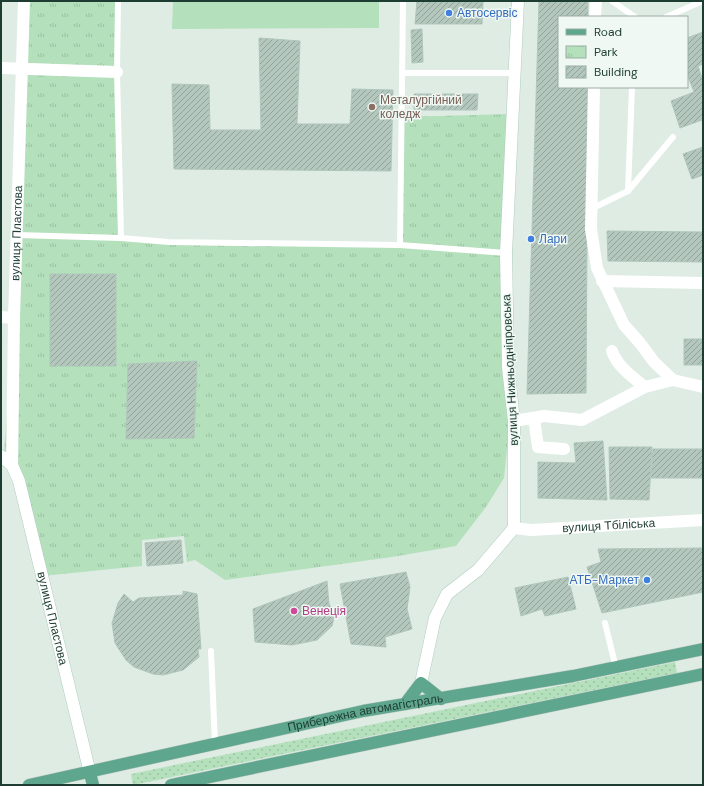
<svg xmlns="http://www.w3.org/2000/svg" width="704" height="786" font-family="'DM Sans',sans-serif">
  <defs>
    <pattern id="grass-dots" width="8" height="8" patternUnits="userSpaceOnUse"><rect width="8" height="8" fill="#b4e0bc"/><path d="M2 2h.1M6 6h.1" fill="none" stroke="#9ac1a2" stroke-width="1.8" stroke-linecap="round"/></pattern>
    <pattern id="park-tufts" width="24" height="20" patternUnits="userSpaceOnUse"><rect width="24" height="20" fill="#b4e0bc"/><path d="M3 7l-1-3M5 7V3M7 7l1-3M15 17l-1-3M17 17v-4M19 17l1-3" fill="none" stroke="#9ac1a2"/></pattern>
    <pattern id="building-hatch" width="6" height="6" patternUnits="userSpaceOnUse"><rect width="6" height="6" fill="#b3c7bd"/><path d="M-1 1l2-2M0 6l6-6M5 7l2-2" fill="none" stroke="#91a39a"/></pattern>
  </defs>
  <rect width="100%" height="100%" fill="#deece4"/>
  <polygon fill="url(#grass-dots)" points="675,662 677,673 133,785 131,774"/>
  <polygon fill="url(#park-tufts)" points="24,1 118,1 121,238 399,245 402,117 514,114 510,420 504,478 486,507 456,546 392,557 225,580 195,560 187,562 184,536 142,540 142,566 42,576 32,528 4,454 14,318"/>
  <polygon fill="#b4e0bc" points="173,1 379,1 379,28 172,29"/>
  <g fill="url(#building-hatch)" stroke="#b0c6bb">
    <polygon points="417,1 483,2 482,24 415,24"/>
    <polygon points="539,1 588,1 588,17 559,17 559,87 588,87 586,393 527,394"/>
    <polygon points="422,29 423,62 412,63 411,30"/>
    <polygon points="703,32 703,64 698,66 703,81 703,123 702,120 680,128 671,101 694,92 687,74 687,38"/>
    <polygon points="259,38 300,41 297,124 350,124 352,89 393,90 391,171 174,169 172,84 209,85 210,130 261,130"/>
    <polygon points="414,94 478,94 477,110 414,110"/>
    <polygon points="703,147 703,175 692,179 683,154"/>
    <polygon points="607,231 703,232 703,262 608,261"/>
    <rect x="50" y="274" width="66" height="92"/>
    <rect x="684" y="339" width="19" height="26"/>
    <polygon points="197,361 194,438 126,439 128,364"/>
    <polygon points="603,441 607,500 538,498 538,462 576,463 574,443"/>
    <polygon points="609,447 652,447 649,500 610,499"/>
    <polygon points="653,449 703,449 703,478 651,478"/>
    <polygon points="181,540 183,563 147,566 145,543"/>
    <polygon points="703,548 703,592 602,613 587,567 601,562 598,549"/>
    <polygon points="406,572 410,587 407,609 412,629 385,637 386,647 351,644 340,584"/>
    <polygon points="568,577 576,609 545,616 542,609 521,616 515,588"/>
    <polygon points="327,581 329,604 335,613 332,626 317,640 292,645 255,642 253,609"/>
    <polygon points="183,591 197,594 201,649 198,649 199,657 183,670 163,675 153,674 134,667 126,660 115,643 112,623 118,603 124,594 133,602 139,598 183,595"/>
  </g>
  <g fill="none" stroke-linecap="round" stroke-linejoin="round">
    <defs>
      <g id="secondary">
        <path id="s3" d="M1 456 12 465 19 481 90 773"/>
        <polyline points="421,683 435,618 447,594 478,570 514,528 514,421 508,367 506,253 518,1"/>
      </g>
      <g id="primary">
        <polyline points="405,704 421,683 441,699"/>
        <polyline points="90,773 93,785"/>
        <path id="s4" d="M29 785 363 711 573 676 703 649"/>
        <polyline points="171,785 703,674"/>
      </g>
    </defs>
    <use href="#secondary" stroke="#b0cdc0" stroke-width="13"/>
    <use href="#primary" stroke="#c0c9c6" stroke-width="13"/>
    <g stroke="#fff" stroke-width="6">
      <polyline points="118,1 117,72 121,238"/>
      <polyline points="612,1 635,17"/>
      <polyline points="666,17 703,1"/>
      <polyline points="403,73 516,73"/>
      <polyline points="628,191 632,87"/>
      <polyline points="591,209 628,191 673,137"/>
      <polyline points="17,235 121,238 169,242 400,245 506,253"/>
      <polyline points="400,245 403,1"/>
      <polyline points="605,623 616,668"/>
      <polyline points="211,651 215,744"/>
    </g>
    <g stroke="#fff" stroke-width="12">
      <polyline points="595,17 596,1"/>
      <polyline points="1,68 117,72"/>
      <polyline points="594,87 591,229 597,268 624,325 640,343 654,362 673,380 703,387"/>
      <polyline points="602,281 703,283"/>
      <polyline points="1,317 14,318"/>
      <path d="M612 351C617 366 632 377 645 387"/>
      <polyline points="534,418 538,447 564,449"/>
      <polyline points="514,421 544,416 582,420 645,387 673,380"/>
      <path id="s1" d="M12 465 14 318 24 1"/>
      <path id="s2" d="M514 528 531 530 703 520"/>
    </g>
    <use href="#secondary" stroke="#fff" stroke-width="12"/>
    <use href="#primary" stroke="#5ea68d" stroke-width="12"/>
  </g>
  <g fill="#3f7fe0" stroke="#eff8f3" stroke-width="1.5">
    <circle cx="449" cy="13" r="4"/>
    <circle cx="531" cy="239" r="4"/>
    <circle cx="647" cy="580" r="4"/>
  </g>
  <circle fill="#8d6e63" stroke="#eff8f3" stroke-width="1.5" cx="372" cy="107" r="4"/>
  <circle fill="#d1479c" stroke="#eff8f3" stroke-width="1.5" cx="294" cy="611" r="4"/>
  <g text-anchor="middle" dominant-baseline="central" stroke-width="3" stroke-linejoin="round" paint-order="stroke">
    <g font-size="12" fill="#366cbe" stroke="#eff8f3" text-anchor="start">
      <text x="457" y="13">Автосервіс</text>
      <text x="539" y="239">Лари</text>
      <text x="639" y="580" text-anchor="end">АТБ-Маркет</text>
    </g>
    <g font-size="12" fill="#785e54" stroke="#eff8f3" text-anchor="start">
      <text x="380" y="100">Металургійний<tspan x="380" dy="14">коледж</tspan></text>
    </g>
    <g font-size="12" fill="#1e3d32" stroke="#eff8f3">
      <text stroke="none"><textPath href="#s1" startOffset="232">вулиця Пластова</textPath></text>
      <text transform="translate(510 370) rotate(-93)">вулиця Нижньодніпровська</text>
      <text stroke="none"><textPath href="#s2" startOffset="95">вулиця Тбіліська</textPath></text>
      <text stroke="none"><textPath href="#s3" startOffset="173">вулиця Пластова</textPath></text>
      <text stroke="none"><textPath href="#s4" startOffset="344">Прибережна автомагістраль</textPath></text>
    </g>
    <g font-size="12" fill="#b23c85" stroke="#eff8f3" text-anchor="start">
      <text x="302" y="611">Венеція</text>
    </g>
  </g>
  <rect width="704" height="786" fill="none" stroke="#1e3d32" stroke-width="4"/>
  <rect x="558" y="16" width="130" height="72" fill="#eff8f3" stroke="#9bada6"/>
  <rect x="566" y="29" width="20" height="6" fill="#5ea68d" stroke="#9bada6"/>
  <text x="594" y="36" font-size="12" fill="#1e3d32">Road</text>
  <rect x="566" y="46" width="20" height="12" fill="url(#park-tufts)" stroke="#9bada6"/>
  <text x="594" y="56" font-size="12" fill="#1e3d32">Park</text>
  <rect x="566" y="66" width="20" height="12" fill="url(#building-hatch)" stroke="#9bada6"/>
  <text x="594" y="76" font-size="12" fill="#1e3d32">Building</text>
</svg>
